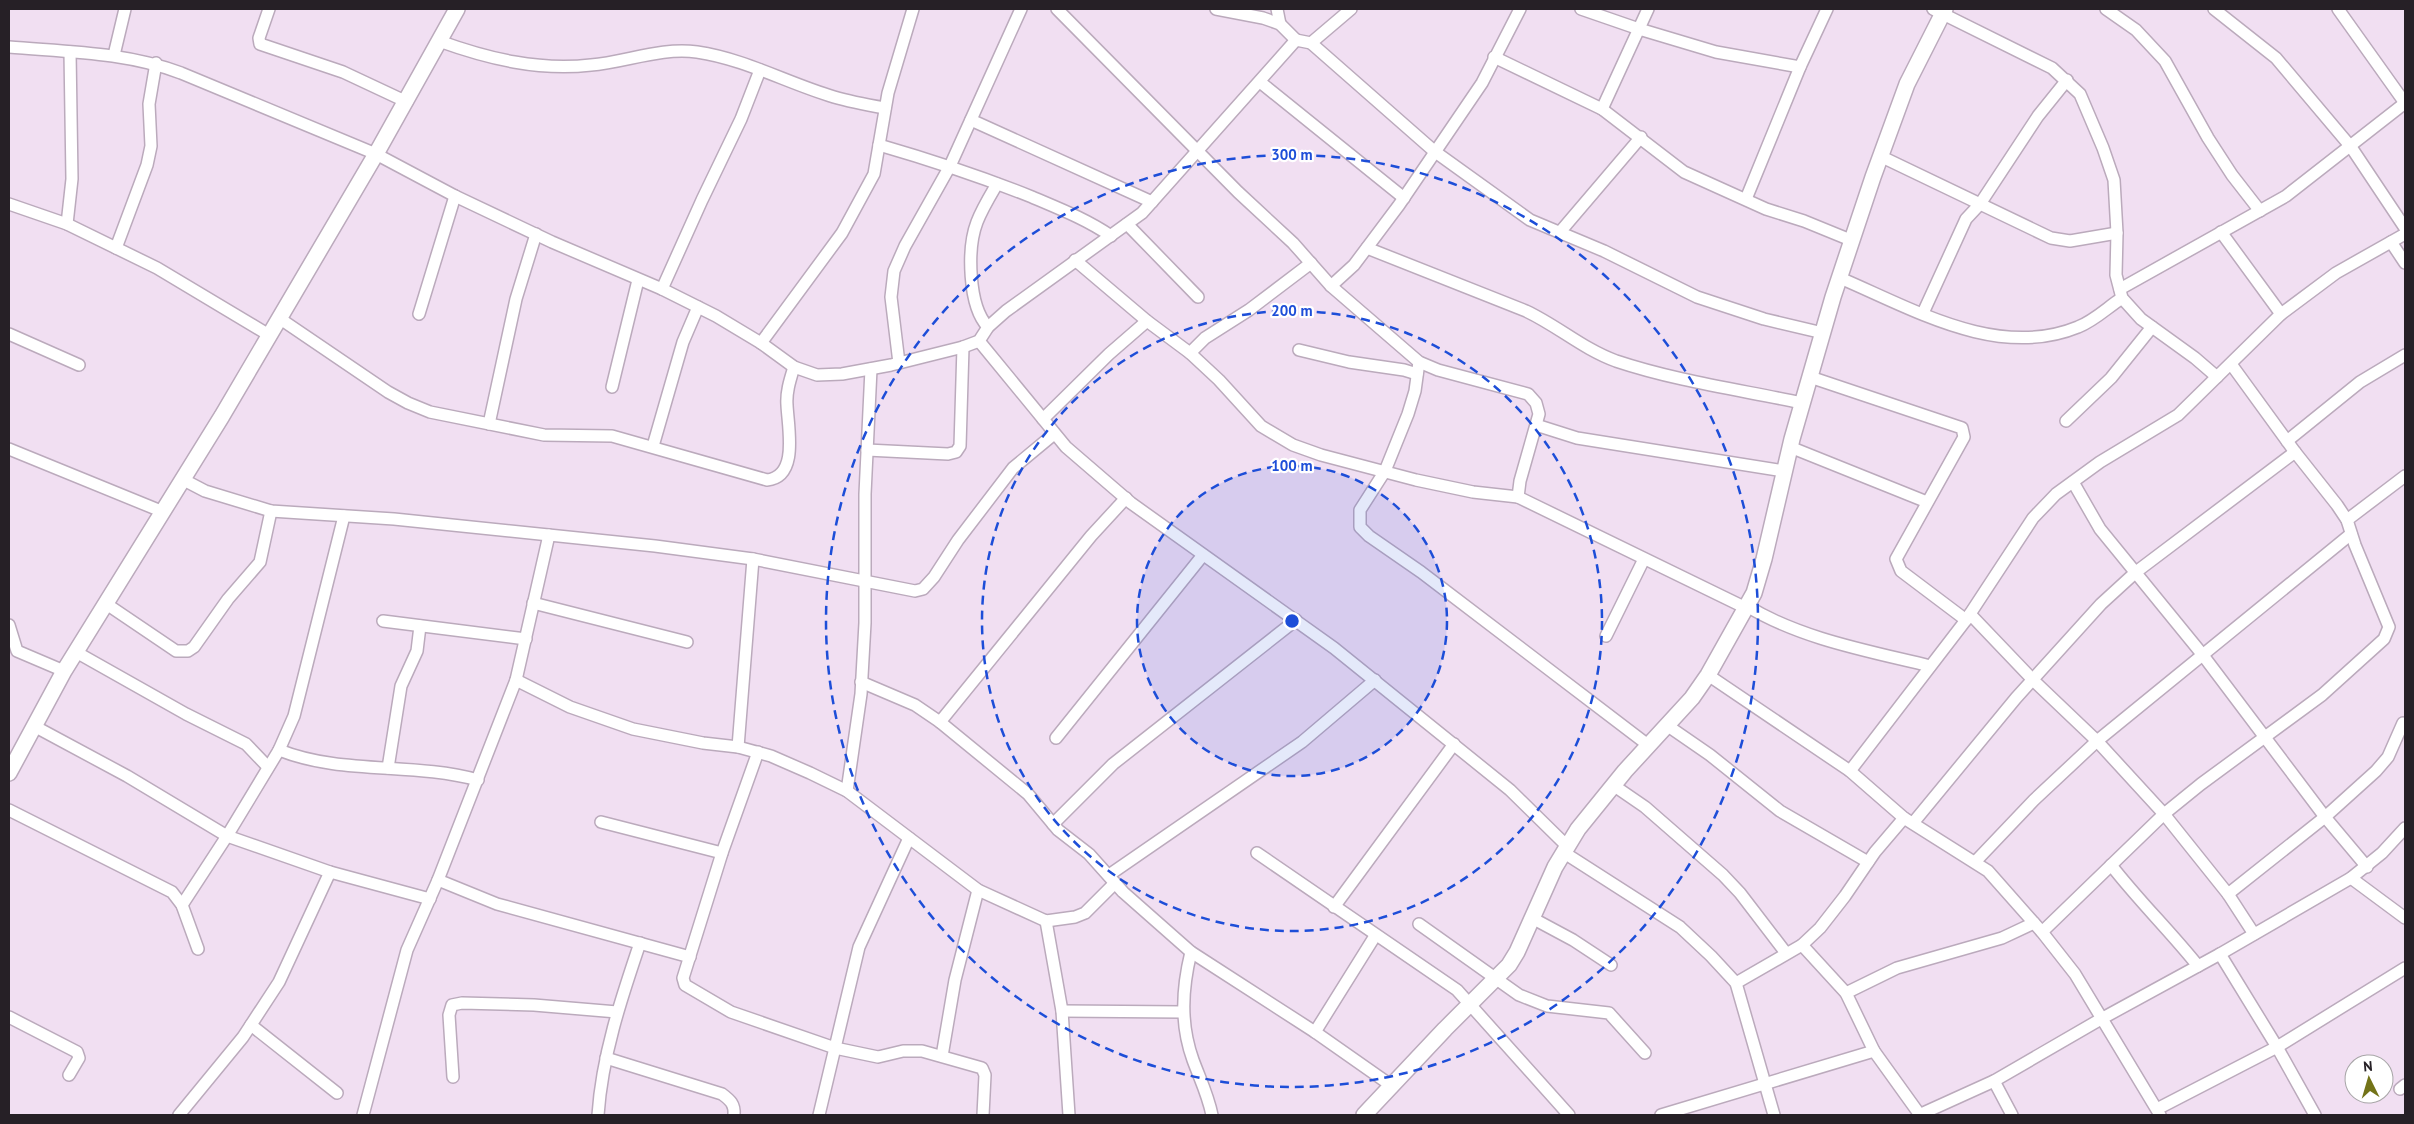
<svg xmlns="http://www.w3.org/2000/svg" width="2414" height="1124" font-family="'PT Sans',sans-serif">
  <rect width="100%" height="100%" fill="#f1dff2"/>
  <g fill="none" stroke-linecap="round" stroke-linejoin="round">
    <defs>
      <g id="minor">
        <polyline points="269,9 259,38 260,44 343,72 407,102"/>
        <polyline points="1057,9 1238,192 1293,243 1331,286 1419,362 1438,370 1528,394 1536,403 1539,414 1520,481 1518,497 1746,608"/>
        <polyline points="1216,9 1263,18 1280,24 1296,40"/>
        <polyline points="1277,9 1280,24"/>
        <polyline points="1581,9 1639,29 1716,52 1800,67"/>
        <polyline points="1933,9 2052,68 2080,94 2103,148 2114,180 2117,233 2116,275 2122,298 2141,319 2195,358 2217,377"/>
        <polyline points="2106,9 2136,30 2165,61 2208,138 2232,175 2260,211"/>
        <polyline points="2214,9 2276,58 2351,147 2405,228"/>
        <polyline points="2338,9 2405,103"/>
        <path d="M439 41C489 59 539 71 591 65 626 62 661 47 697 52 745 59 787 83 834 97 851 102 868 105 885 108"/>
        <polyline points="1311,43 1434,151 1530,220 1604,251 1697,297 1764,319 1823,333"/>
        <path d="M9 47C67 52 126 52 181 73L376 154 455 196 552 242 662 289 716 316 761 343 794 367 817 375 842 374 891 365 963 347 979 341 988 327 1006 311 1142 213 1296 40 1311 43 1351 9"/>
        <polyline points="114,55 125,9"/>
        <polyline points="1494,57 1602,109 1684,172 1766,209 1804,221 1853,241"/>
        <polyline points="1260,82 1404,198"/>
        <polyline points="1602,109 1648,9"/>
        <polyline points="971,120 1152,202"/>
        <path d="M879 145C931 160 982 177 1032 197 1060 209 1086 219 1111 236"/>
        <polyline points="1880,156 2051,238 2070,241 2117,233"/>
        <polyline points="1746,199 1800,67 1827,9"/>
        <polyline points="9,204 67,224 157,268 269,335"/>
        <polyline points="67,224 72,179 70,52"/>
        <polyline points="1127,224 1198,297"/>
        <polyline points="1560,232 1641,137"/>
        <polyline points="2221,232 2281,314"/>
        <polyline points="2391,242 2405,263"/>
        <polyline points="116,248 147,165 151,146 149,104 156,63"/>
        <path d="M1367 248 1526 311C1558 326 1583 349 1616 361 1676 381 1741 390 1802 403"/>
        <polyline points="1075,260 1147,321 1190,353 1219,380 1261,426 1293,445 1321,455 1416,480 1473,492 1518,497"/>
        <path d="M1840 278C1913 309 1998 360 2078 327 2094 321 2108 307 2122 298"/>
        <polyline points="1331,286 1354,265 1399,205 1482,83 1520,9"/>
        <polyline points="662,289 702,200 741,119 760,70"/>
        <polyline points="2120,289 2286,196 2405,103"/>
        <polyline points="1923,313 1966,219 1980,204 2038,116 2067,80"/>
        <polyline points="419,314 455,196"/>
        <path d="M279 318 388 392 408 403 430 412 544 435 612 436 767 480C799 477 788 428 787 405 786 392 790 380 794 367"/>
        <path d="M988 327C968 306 967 248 977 222 982 209 990 196 997 184"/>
        <polyline points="9,334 79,365"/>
        <polyline points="979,341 1066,447 1131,503 1334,648 1510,790 1567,846"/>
        <polyline points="761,343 842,233 874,174 888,93 913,9"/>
        <polyline points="1299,350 1349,362 1404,370 1417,374"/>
        <polyline points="1190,353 1205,338 1249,310 1311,263"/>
        <polyline points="1419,362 1415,391 1408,414 1385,471 1360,510 1360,527 1369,536 1421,572 1648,745"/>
        <polyline points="899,363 891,297 894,271 905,246 950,166 1021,9"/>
        <polyline points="1810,377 1962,428 1964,437 1896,559 1901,571 1966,620"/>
        <polyline points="612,387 638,280"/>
        <polyline points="1043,419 1109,354 1147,321"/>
        <polyline points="2066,421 2111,378 2152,327"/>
        <polyline points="489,424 516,299 536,234"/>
        <polyline points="1536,425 1577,438 1784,471"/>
        <polyline points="2287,441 2360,382 2405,355"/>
        <polyline points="653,446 683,342 698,307"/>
        <polyline points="1790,447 1927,502"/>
        <polyline points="9,449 161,511"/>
        <polyline points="867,450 948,454 956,452 960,446 963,347"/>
        <polyline points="182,479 205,491 271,511 394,519 655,546 753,559 915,591 923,589 934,577 958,540 1013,468 1054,434"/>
        <polyline points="2073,482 2100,529 2202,654 2325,817 2367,867"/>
        <polyline points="2347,520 2405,476"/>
        <polyline points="105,603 176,651 188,651 194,647 228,599 260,562 271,511"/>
        <polyline points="533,603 687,642"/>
        <path d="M1747 606C1801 639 1869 651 1930 666"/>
        <polyline points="1970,614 2033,680 2097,741 2164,814 2228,894 2254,934"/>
        <polyline points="383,621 526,639"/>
        <polyline points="9,625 17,651 64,671"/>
        <polyline points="1606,636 1644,559"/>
        <polyline points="76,652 186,714 246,744 268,767"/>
        <polyline points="1708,675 1850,771 1904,818 1988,871 2042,932 2075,974 2160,1115"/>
        <polyline points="516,680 570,707 633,729 703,743 738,747 771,756 810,773 847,791 978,890 1046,921 1075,917 1085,913 1115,883"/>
        <polyline points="861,682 915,705 940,722 1028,794 1058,830 1089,854 1123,892 1191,952 1315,1032 1392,1086"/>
        <polyline points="940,722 1091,536 1126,498"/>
        <polyline points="34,726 127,776 227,836 330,872 430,899"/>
        <polyline points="1668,726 1710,755 1780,811 1868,862"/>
        <polyline points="1056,738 1203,555"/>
        <polyline points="738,747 753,559"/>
        <path d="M279 750C342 775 412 762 478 780"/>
        <polyline points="758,752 722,853 683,978 685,985 731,1012 835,1048 878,1057 903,1051 922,1051 982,1068 985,1075 983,1115"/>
        <polyline points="388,768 401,686 417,651 420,626"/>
        <polyline points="1850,771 1966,620 2033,518 2056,494 2100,462 2178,415 2281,314 2336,273 2405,234"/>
        <polyline points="1613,785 1645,807 1723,875 1740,893 1786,953"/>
        <polyline points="847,791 861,694 865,623 865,494 871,369"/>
        <polyline points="9,810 172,892 182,905 198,949"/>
        <polyline points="601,822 722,853"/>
        <polyline points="1913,823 2016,698 2101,604 2136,572 2295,452"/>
        <polyline points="1053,824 1113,764 1296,620"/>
        <polyline points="1563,852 1680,927 1711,956 1736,983 1774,1115"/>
        <polyline points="1257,853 1457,990 1569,1115"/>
        <polyline points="1975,862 2034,800 2097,741 2351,534"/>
        <path d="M2111 865C2138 900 2170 931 2198 966"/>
        <polyline points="1109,875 1302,742 1375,680"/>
        <polyline points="2351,878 2405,918"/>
        <polyline points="438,880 497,904 690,957"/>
        <polyline points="2228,894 2325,817 2376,771 2388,757 2403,723"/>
        <polyline points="182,905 227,836 279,750 294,716 344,516"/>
        <polyline points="1334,907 1454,744"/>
        <polyline points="1532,918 1573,940 1611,965"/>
        <polyline points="1046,921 1062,1011 1069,1115"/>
        <polyline points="1419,924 1519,995 1547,1006 1609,1013 1645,1053"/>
        <polyline points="2042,932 2164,814 2201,784 2322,695 2384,639 2389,627 2355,545 2347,520 2337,505 2295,452 2231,364"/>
        <polyline points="1802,945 1846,993 1874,1051 1920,1115"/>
        <path d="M1191 952C1182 989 1180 1024 1193 1060 1200 1079 1208 1095 1212 1115"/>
        <polyline points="2220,954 2277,1047 2315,1115"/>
        <polyline points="1736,983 1802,945 1820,928 1845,896 1875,852 1904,818"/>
        <polyline points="1846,993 1897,968 2002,938 2034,923"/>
        <polyline points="1062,1011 1182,1012"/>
        <polyline points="9,1017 77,1052 79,1058 69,1075"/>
        <polyline points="251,1025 337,1093"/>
        <polyline points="1315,1032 1375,936"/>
        <polyline points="942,1056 955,980 978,890"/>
        <path d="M606 1058 722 1094C730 1100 735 1104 734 1115"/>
        <polyline points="453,1077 449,1015 452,1005 462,1003 534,1005 617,1012"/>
        <polyline points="1994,1081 2012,1115"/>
        <polyline points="2400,1089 2405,1085"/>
        <polyline points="2157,1109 2277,1047 2405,968"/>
        <polyline points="179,1115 243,1037 279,982 330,872"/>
        <polyline points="363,1115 407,950 438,880 516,680 549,535"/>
        <path d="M598 1115C602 1056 621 999 640 943"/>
        <polyline points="819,1115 859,947 909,838"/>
        <polyline points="1661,1115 1874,1051"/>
        <polyline points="1919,1115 1994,1081 2101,1019 2220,954 2351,878 2382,853 2405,828"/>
      </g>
      <g id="tertiary">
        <polyline points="9,773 64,671 222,416 376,154 457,9"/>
        <polyline points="1364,1115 1445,1029 1509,965 1517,952 1555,867 1578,829 1625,771 1692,698 1708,675 1754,593 1764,559 1792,439 1833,297 1873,177 1907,84 1945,9"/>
      </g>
    </defs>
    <use href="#minor" stroke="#bbaabc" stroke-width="14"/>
    <use href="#tertiary" stroke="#bbaabc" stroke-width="18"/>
    <use href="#minor" stroke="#fff" stroke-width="11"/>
    <use href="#tertiary" stroke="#fff" stroke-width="15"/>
  </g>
  <circle cx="1292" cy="621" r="155" fill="#1d4ed8" fill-opacity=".12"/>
  <g fill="none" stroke="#1d4ed8" stroke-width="2.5" stroke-dasharray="9 6">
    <circle cx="1292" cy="621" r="155"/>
    <circle cx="1292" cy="621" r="310"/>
    <circle cx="1292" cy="621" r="466"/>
  </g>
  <circle cx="1292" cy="621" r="8" fill="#1d4ed8" stroke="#fff" stroke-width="2.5"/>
  <g font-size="15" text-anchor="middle" font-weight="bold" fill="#1d4ed8" stroke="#fff" stroke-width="4.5" stroke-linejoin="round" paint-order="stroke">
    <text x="1292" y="160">300 m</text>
    <text x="1292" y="316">200 m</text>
    <text x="1292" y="471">100 m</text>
  </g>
  <rect width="2414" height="1124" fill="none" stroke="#262026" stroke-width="20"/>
  <g transform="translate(2369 1079) rotate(355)"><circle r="24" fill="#ffffff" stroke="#a8a6a8"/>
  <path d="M0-4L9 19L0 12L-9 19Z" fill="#737318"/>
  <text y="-8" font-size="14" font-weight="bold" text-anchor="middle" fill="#262026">N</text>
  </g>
</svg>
